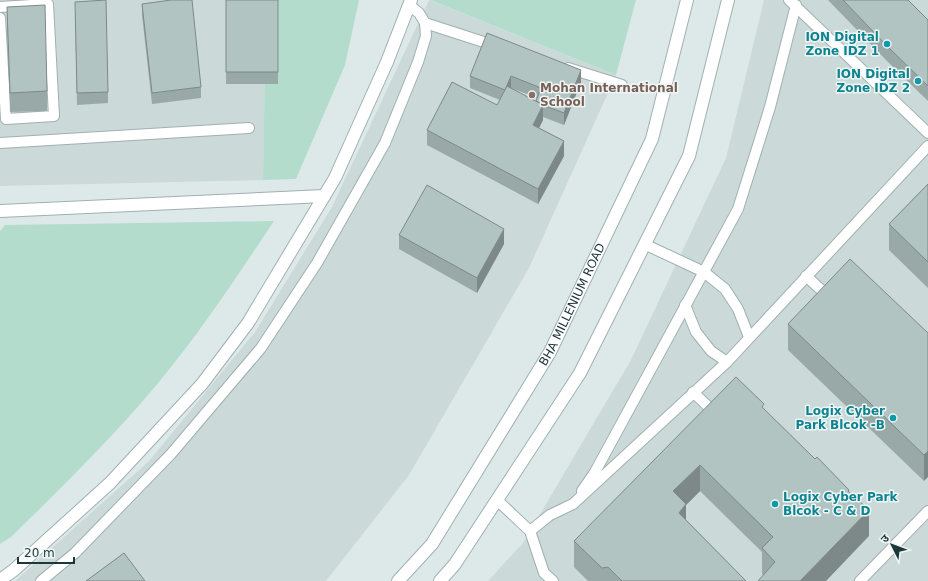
<svg xmlns="http://www.w3.org/2000/svg" width="928" height="581" font-family="'DejaVu Sans','Noto Sans Devanagari',sans-serif">
  <rect width="100%" height="100%" fill="#dde9e8"/>
  <g fill="#cbd9d8">
    <polygon points="0,0 266,0 263,180 0,186"/>
    <polygon points="429,0 616,75 529,268 409,475 326,581 15,581 149,461 255,332 332,207"/>
    <polygon points="764,0 928,0 928,581 488,581 523,543 631,360 726,158"/>
  </g>
  <g fill="#b4dccd">
    <polygon points="266,0 359,0 345,65 296,179 263,180"/>
    <polygon points="430,0 636,0 616,75"/>
    <path d="M274 221C236 278 198 336 154 388 109 441 60 489 11 537L0 544V231L5 225Z"/>
  </g>
  <g fill="none" stroke-linecap="round" stroke-linejoin="round">
    <defs>
      <g id="lane">
        <polyline points="789,0 928,133"/>
        <polyline points="0,7 48,4 54,116 6,119 0,18"/>
        <polyline points="425,23 496,46"/>
        <polyline points="568,68 622,85"/>
        <polyline points="0,143 249,128"/>
        <polyline points="644,244 704,272 725,289 738,309 749,337"/>
        <polyline points="806,276 830,298"/>
        <polyline points="685,305 696,332 711,351 727,362"/>
        <polyline points="693,392 713,411"/>
        <polyline points="582,491 595,472 738,209 770,107 796,5"/>
        <polyline points="497,500 530,531 544,573 553,581"/>
        <polyline points="530,531 550,515 573,504 727,362 928,146"/>
        <polyline points="41,581 75,553 171,454 261,348 317,263 385,143 418,62 426,36 425,23 419,13 409,5"/>
        <polyline points="860,581 928,511"/>
      </g>
      <g id="street">
        <polyline points="0,211 324,196"/>
        <polyline points="0,580 14,570 110,483 202,384 248,323 335,178 387,62 411,0"/>
        <path id="s1" d="M398 581 432 544 550 352 652 139 687 0"/>
        <polyline points="440,581 455,564 580,373 689,156 728,0"/>
      </g>
    </defs>
    <use href="#lane" stroke="#a0b0b0" stroke-width="12"/>
    <use href="#street" stroke="#a0b0b0" stroke-width="14"/>
    <use href="#lane" stroke="#fff" stroke-width="10"/>
    <use href="#street" stroke="#fff" stroke-width="12"/>
  </g>
  <g fill="#99a9a7" fill-rule="evenodd">
    <rect x="226" y="0" width="52" height="84"/>
    <polygon points="828,0 908,0 928,20 928,101 887,61"/>
    <polygon points="142,4 201,87 201,98 152,104 142,15"/>
    <polygon points="7,7 47,91 47,111 10,112 7,26"/>
    <polygon points="75,13 108,92 108,103 77,105"/>
    <path d="M487 33 581 82 564 125 543 117V120L539 128 564 156 538 204 427 145V130L497 105 500 100 470 88V76ZM511 88 537 98 536 101Z"/>
    <polygon points="928,184 928,288 889,250 889,224"/>
    <polygon points="399,235 504,244 477,293 399,249"/>
    <polygon points="788,324 928,333 924,481 788,350"/>
    <polygon points="764,409 849,493 869,536 763,575 762,574 762,552 700,491 686,505 686,520 746,581 588,581 574,567 574,541"/>
  </g>
  <g fill="#7d8988">
    <polygon points="581,70 581,82 564,125 564,113"/>
    <polygon points="511,76 511,88 505,90"/>
    <polygon points="543,105 543,120 533,140 533,125"/>
    <polygon points="564,141 564,156 538,204 538,189"/>
    <polygon points="504,229 504,244 477,293 477,278"/>
    <polygon points="928,451 928,477 924,481 924,455"/>
    <polygon points="700,465 700,491 686,505 686,530 679,539 673,491"/>
    <polygon points="869,510 869,536 826,581 800,581"/>
  </g>
  <g fill="#b2c4c2" stroke="#7d8988">
    <polygon points="106,0 108,92 77,93 75,2"/>
    <polygon points="171,0 192,0 201,87 152,93 142,4"/>
    <rect x="226" y="0" width="52" height="72"/>
    <polygon points="843,0 908,0 928,20 928,86 887,46"/>
    <polygon points="45,5 47,91 10,93 7,7"/>
    <polygon points="487,33 581,70 564,113 543,105 536,101 541,88 511,76 505,90 470,76"/>
    <polygon points="452,82 497,105 507,86 543,105 533,125 564,141 538,189 427,130"/>
    <polygon points="928,184 928,262 889,224"/>
    <polygon points="427,185 504,229 477,278 399,235"/>
    <polygon points="850,259 928,333 928,451 924,455 788,324"/>
    <polygon points="736,377 764,404 762,407 815,459 817,457 849,490 848,491 869,510 800,581 758,581 775,562 762,548 773,537 700,465 673,491 686,504 679,513 746,581 622,581 608,567 602,568 574,541"/>
    <polygon points="124,553 145,581 86,581"/>
  </g>
  <g fill="#0f9aa8" stroke="#edf6f5" stroke-width="1.5">
    <circle cx="887" cy="44" r="4"/>
    <circle cx="918" cy="81" r="4"/>
    <circle cx="893" cy="418" r="4"/>
    <circle cx="775" cy="504" r="4"/>
  </g>
  <circle fill="#8d6e63" stroke="#edf6f5" stroke-width="1.5" cx="532" cy="95" r="4"/>
  <g text-anchor="middle" dominant-baseline="central" stroke-width="3" stroke-linejoin="round" paint-order="stroke">
    <g font-size="12" font-weight="bold" fill="#0d838f" stroke="#edf6f5" text-anchor="end">
      <text x="879" y="37">ION Digital<tspan x="879" dy="14">Zone IDZ 1</tspan></text>
      <text x="910" y="74">ION Digital<tspan x="910" dy="14">Zone IDZ 2</tspan></text>
      <text x="885" y="411">Logix Cyber<tspan x="885" dy="14">Park Blcok -B</tspan></text>
      <text x="783" y="497" text-anchor="start">Logix Cyber Park<tspan x="783" dy="14">Blcok - C &amp; D</tspan></text>
    </g>
    <g font-size="12" font-weight="bold" fill="#785e54" stroke="#edf6f5" text-anchor="start">
      <text x="540" y="88">Mohan International<tspan x="540" dy="14">School</tspan></text>
    </g>
    <g font-size="12" fill="#1e3739" stroke="#edf6f5">
      <text stroke="none"><textPath href="#s1" startOffset="328">BHA MILLENIUM ROAD</textPath></text>
    </g>
  </g>
  <g transform="translate(892 545) rotate(312)" stroke="#edf6f5" stroke-width="3" paint-order="stroke">
  <path d="M0-3L7 15L0 10L-7 15Z" fill="#1e3739"/>
  <text y="-6" font-size="11" font-weight="bold" text-anchor="middle" fill="#1e3739">उ</text>
  </g>
  <path d="M18 557v6h56v-6" fill="none" stroke="#1e3739" stroke-width="2"/>
  <text x="24" y="557" font-size="12" fill="#1e3739" stroke="#edf6f5" stroke-width="3" paint-order="stroke">20 m</text>
</svg>
